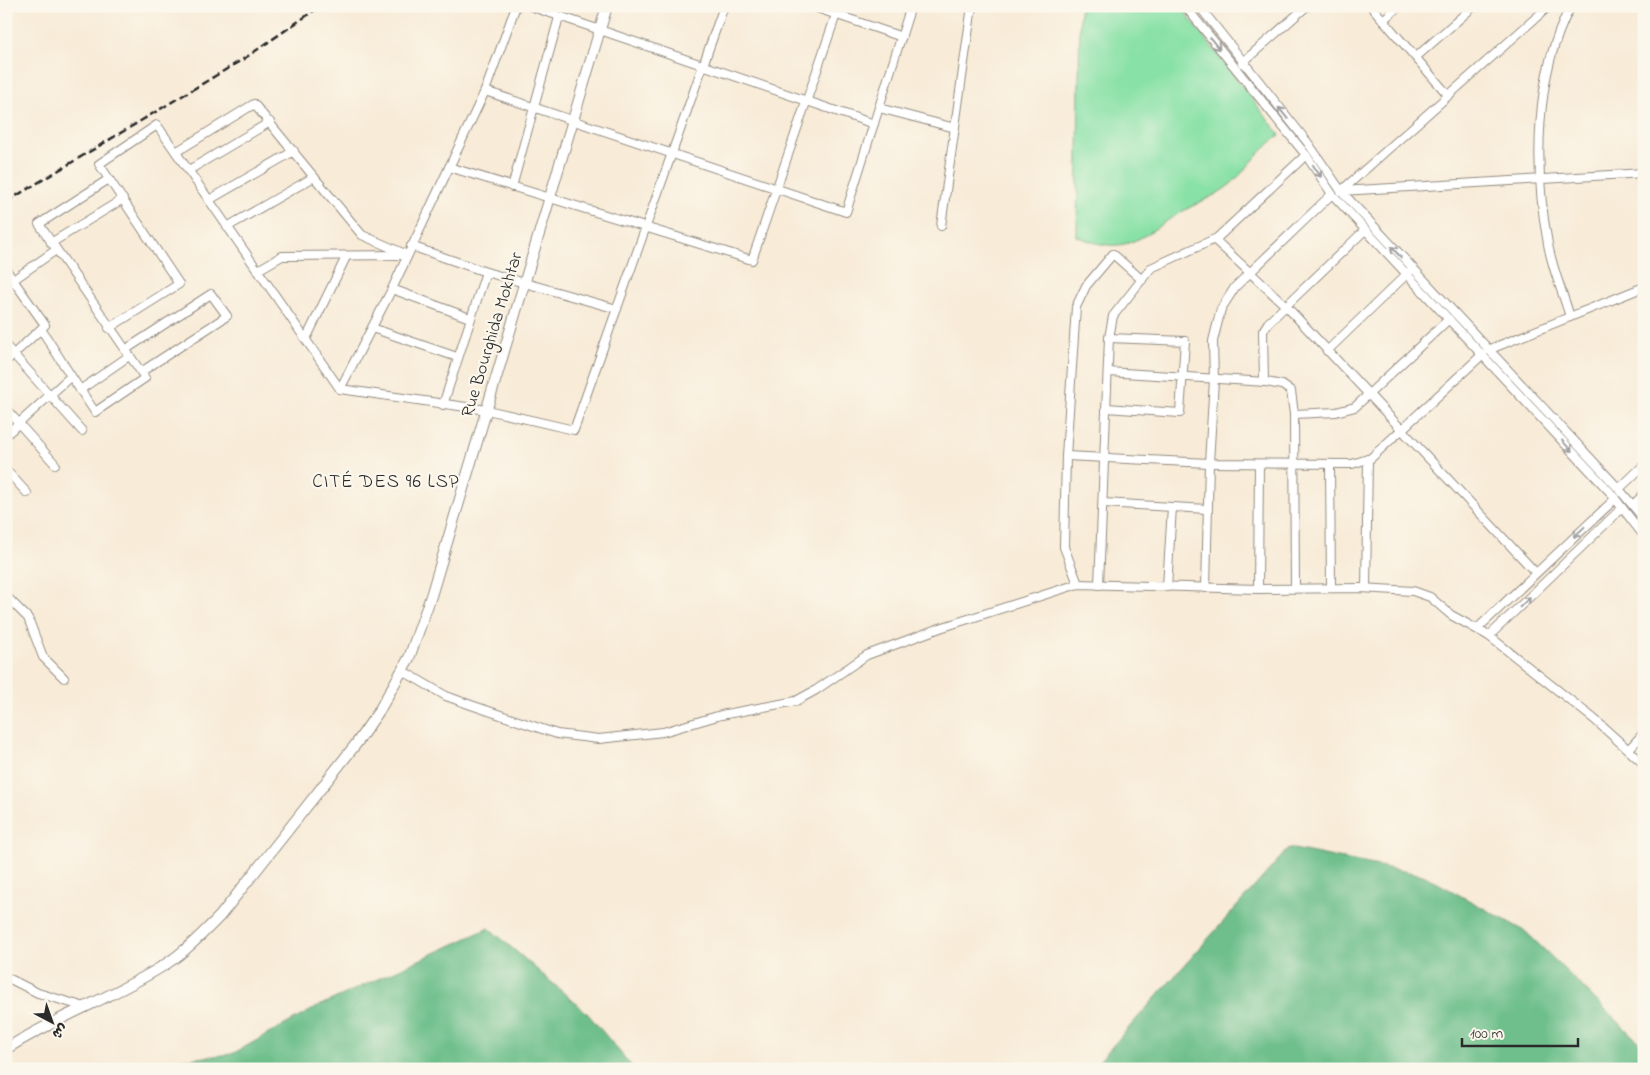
<svg xmlns="http://www.w3.org/2000/svg" width="1650" height="1075" font-family="'Indie Flower','Playpen Sans Arabic',sans-serif">
  <rect width="100%" height="100%" fill="#fbf7ec"/>
  <filter id="ink" filterUnits="userSpaceOnUse"><feTurbulence type="fractalNoise" baseFrequency=".02" numOctaves="2"/><feDisplacementMap in="SourceGraphic" scale="10" xChannelSelector="R" yChannelSelector="G"/><feConvolveMatrix kernelMatrix="1 2 1 2 8 2 1 2 1" color-interpolation-filters="sRGB"/></filter>
  <filter id="wash" filterUnits="userSpaceOnUse"><feTurbulence type="fractalNoise" baseFrequency=".0096" numOctaves="4" result="noise"/><feDisplacementMap in="SourceGraphic" scale="20" xChannelSelector="R" yChannelSelector="G"/><feGaussianBlur stdDeviation="1.12" result="paint"/><feColorMatrix in="noise" values="0 0 0 0 0 0 0 0 0 0 0 0 0 0 0 0 0 1.4 0 .05"/><feComposite in="paint" operator="in"/></filter>
  <g filter="url(#wash)">
    <rect width="100%" height="100%" fill="#f8ebd7"/>
    <path fill="#88e1a6" stroke="#5a8668" d="M1080 6H1180L1280 135C1261 148 1249 167 1232 183 1218 195 1201 201 1185 210 1144 232 1130 260 1077 236Z"/>
    <g fill="#6ebf8b" stroke="#4c755b">
      <polygon points="1289,848 1423,875 1525,931 1644,1047 1644,1069 1092,1069"/>
      <polygon points="489,928 587,1013 634,1069 164,1069 178,1060 232,1054 321,1005"/>
    </g>
  </g>
  <g filter="url(#ink)">
    <g fill="none" stroke-linecap="round" stroke-linejoin="round">
      <defs>
        <g id="minor">
          <polyline points="530,6 874,124"/>
          <polyline points="811,6 902,37"/>
          <polyline points="1185,6 1306,155 1332,194 1610,492 1644,536"/>
          <polyline points="1199,6 1308,143 1341,191 1619,489 1644,519"/>
          <polyline points="1371,6 1448,95"/>
          <polyline points="1383,20 1399,6"/>
          <polyline points="1416,57 1474,6"/>
          <polyline points="1242,63 1307,6"/>
          <polyline points="485,91 846,212 911,6"/>
          <polyline points="879,108 955,128"/>
          <polyline points="176,152 254,104 314,177 227,227"/>
          <polyline points="449,167 752,260 839,6"/>
          <polyline points="189,170 270,122"/>
          <polyline points="314,177 362,235 405,254"/>
          <polyline points="109,179 39,224 141,372 227,316 211,294 125,350"/>
          <polyline points="512,187 559,17"/>
          <polyline points="1341,191 1644,173"/>
          <polyline points="1341,191 1549,6"/>
          <polyline points="209,200 294,151"/>
          <polyline points="941,226 972,6"/>
          <polyline points="1215,240 1286,306 1536,573"/>
          <polyline points="51,243 123,199"/>
          <polyline points="411,246 486,272 617,309"/>
          <polyline points="6,270 45,325 41,329 71,376 6,435"/>
          <polyline points="258,270 282,256 407,255"/>
          <polyline points="6,285 56,250"/>
          <polyline points="392,289 470,318"/>
          <path d="M1570 317C1563 293 1552 268 1548 244 1534 170 1534 74 1571 6"/>
          <polyline points="109,328 179,284 99,164 157,125 340,389 487,410 574,430 724,6"/>
          <polyline points="372,328 457,357"/>
          <polyline points="306,339 346,257"/>
          <polyline points="6,346 82,431"/>
          <polyline points="1488,350 1644,287"/>
          <polyline points="1327,351 1409,272"/>
          <polyline points="6,361 41,329"/>
          <polyline points="1108,372 1266,382 1282,385 1291,391 1294,414 1295,588"/>
          <polyline points="71,376 95,412 145,378 141,372"/>
          <polyline points="1264,382 1263,331 1268,323 1365,230"/>
          <polyline points="340,389 392,289 485,91 516,6"/>
          <polyline points="80,390 129,356"/>
          <polyline points="443,405 486,272"/>
          <polyline points="1106,408 1180,413 1185,341 1109,338"/>
          <polyline points="6,409 55,464"/>
          <polyline points="1294,414 1336,412 1355,407 1449,319"/>
          <polyline points="1066,456 1209,463 1352,464 1371,458 1483,354"/>
          <polyline points="1330,464 1331,588"/>
          <polyline points="6,470 27,493"/>
          <polyline points="1619,489 1644,465"/>
          <polyline points="1103,503 1207,509"/>
          <polyline points="1633,505 1644,494"/>
          <polyline points="1078,584 1064,547 1066,456 1076,307 1086,286 1113,254 1142,280"/>
          <polyline points="1099,585 1109,338 1113,316 1151,268 1217,238 1306,155"/>
          <polyline points="1167,587 1172,507"/>
          <polyline points="1206,588 1209,463 1214,380 1213,341 1221,309 1235,287 1332,194"/>
          <polyline points="1366,588 1368,459"/>
          <polyline points="1258,589 1259,464"/>
          <polyline points="6,596 28,618 43,657 64,678"/>
          <polyline points="1478,628 1615,499"/>
          <polyline points="1489,636 1622,508"/>
          <polyline points="403,671 446,696 471,705 557,734 599,739 663,732 721,715 796,701 816,690 867,655 940,628 1078,584 1258,589 1361,588 1413,591 1430,597 1451,615 1489,636 1594,719 1644,764"/>
          <polyline points="1629,749 1644,733"/>
          <polyline points="6,977 38,993 85,1007"/>
        </g>
        <path id="secondary" d="M6 1049C57 1016 115 997 166 964 186 951 203 933 220 916L356 744 379 711 409 658 431 596 607 6"/>
      </defs>
      <use href="#minor" stroke="#928b81" stroke-width="10"/>
      <use href="#secondary" stroke="#928b81" stroke-width="12"/>
      <use href="#minor" stroke="#fff" stroke-width="8"/>
      <use href="#secondary" stroke="#fff" stroke-width="10"/>
      <polyline stroke="#2b2b2b" stroke-width="2.5" stroke-dasharray="8 4" stroke-linecap="butt" points="6,202 245,58 321,6"/>
    </g>
    <defs><path id="oneway-shaft" d="M-6 0H5M1.5-3L5.5 0L1.5 3" fill="none" stroke-width="1.6" stroke-linecap="round" stroke-linejoin="round" transform="scale(1.25)"/></defs>
    <g stroke="#a0a0a0">
      <use href="#oneway-shaft" transform="translate(1215 44) rotate(51)"/>
      <use href="#oneway-shaft" transform="translate(1283 113) rotate(-129)"/>
      <use href="#oneway-shaft" transform="translate(1317 171) rotate(56)"/>
      <use href="#oneway-shaft" transform="translate(1396 252) rotate(-133)"/>
      <use href="#oneway-shaft" transform="translate(1567 446) rotate(48)"/>
      <use href="#oneway-shaft" transform="translate(1579 532) rotate(137)"/>
      <use href="#oneway-shaft" transform="translate(1525 602) rotate(-44)"/>
    </g>
  </g>
  <g text-anchor="middle" dominant-baseline="central" stroke-width="4.5" stroke-linejoin="round" paint-order="stroke">
    <g font-size="18" fill="#2b2b2b" stroke="#fbf7ec">
      <text transform="translate(493 335) rotate(-73)">Rue Bourghida Mokhtar</text>
    </g>
    <g font-size="19" letter-spacing="1" fill="#2b2b2b" stroke="#fbf7ec">
      <text x="386" y="482">CITÉ DES 96 LSP</text>
    </g>
  </g>
  <rect width="1650" height="1075" fill="none" stroke="#fbf7ec" stroke-width="25"/>
  <g transform="translate(52 1022) rotate(139)" stroke="#fbf7ec" stroke-width="4" paint-order="stroke">
  <path d="M0-4L9 19L0 12L-9 19Z" fill="#2b2b2b"/>
  <text y="-8" font-size="14" font-weight="bold" text-anchor="middle" fill="#2b2b2b">ش</text>
  </g>
  <path d="M1462 1038v8h116v-8" fill="none" stroke="#2b2b2b" stroke-width="2.5"/>
  <text x="1470" y="1038" font-size="15" fill="#2b2b2b" stroke="#fbf7ec" stroke-width="4" paint-order="stroke">100 m</text>
</svg>
